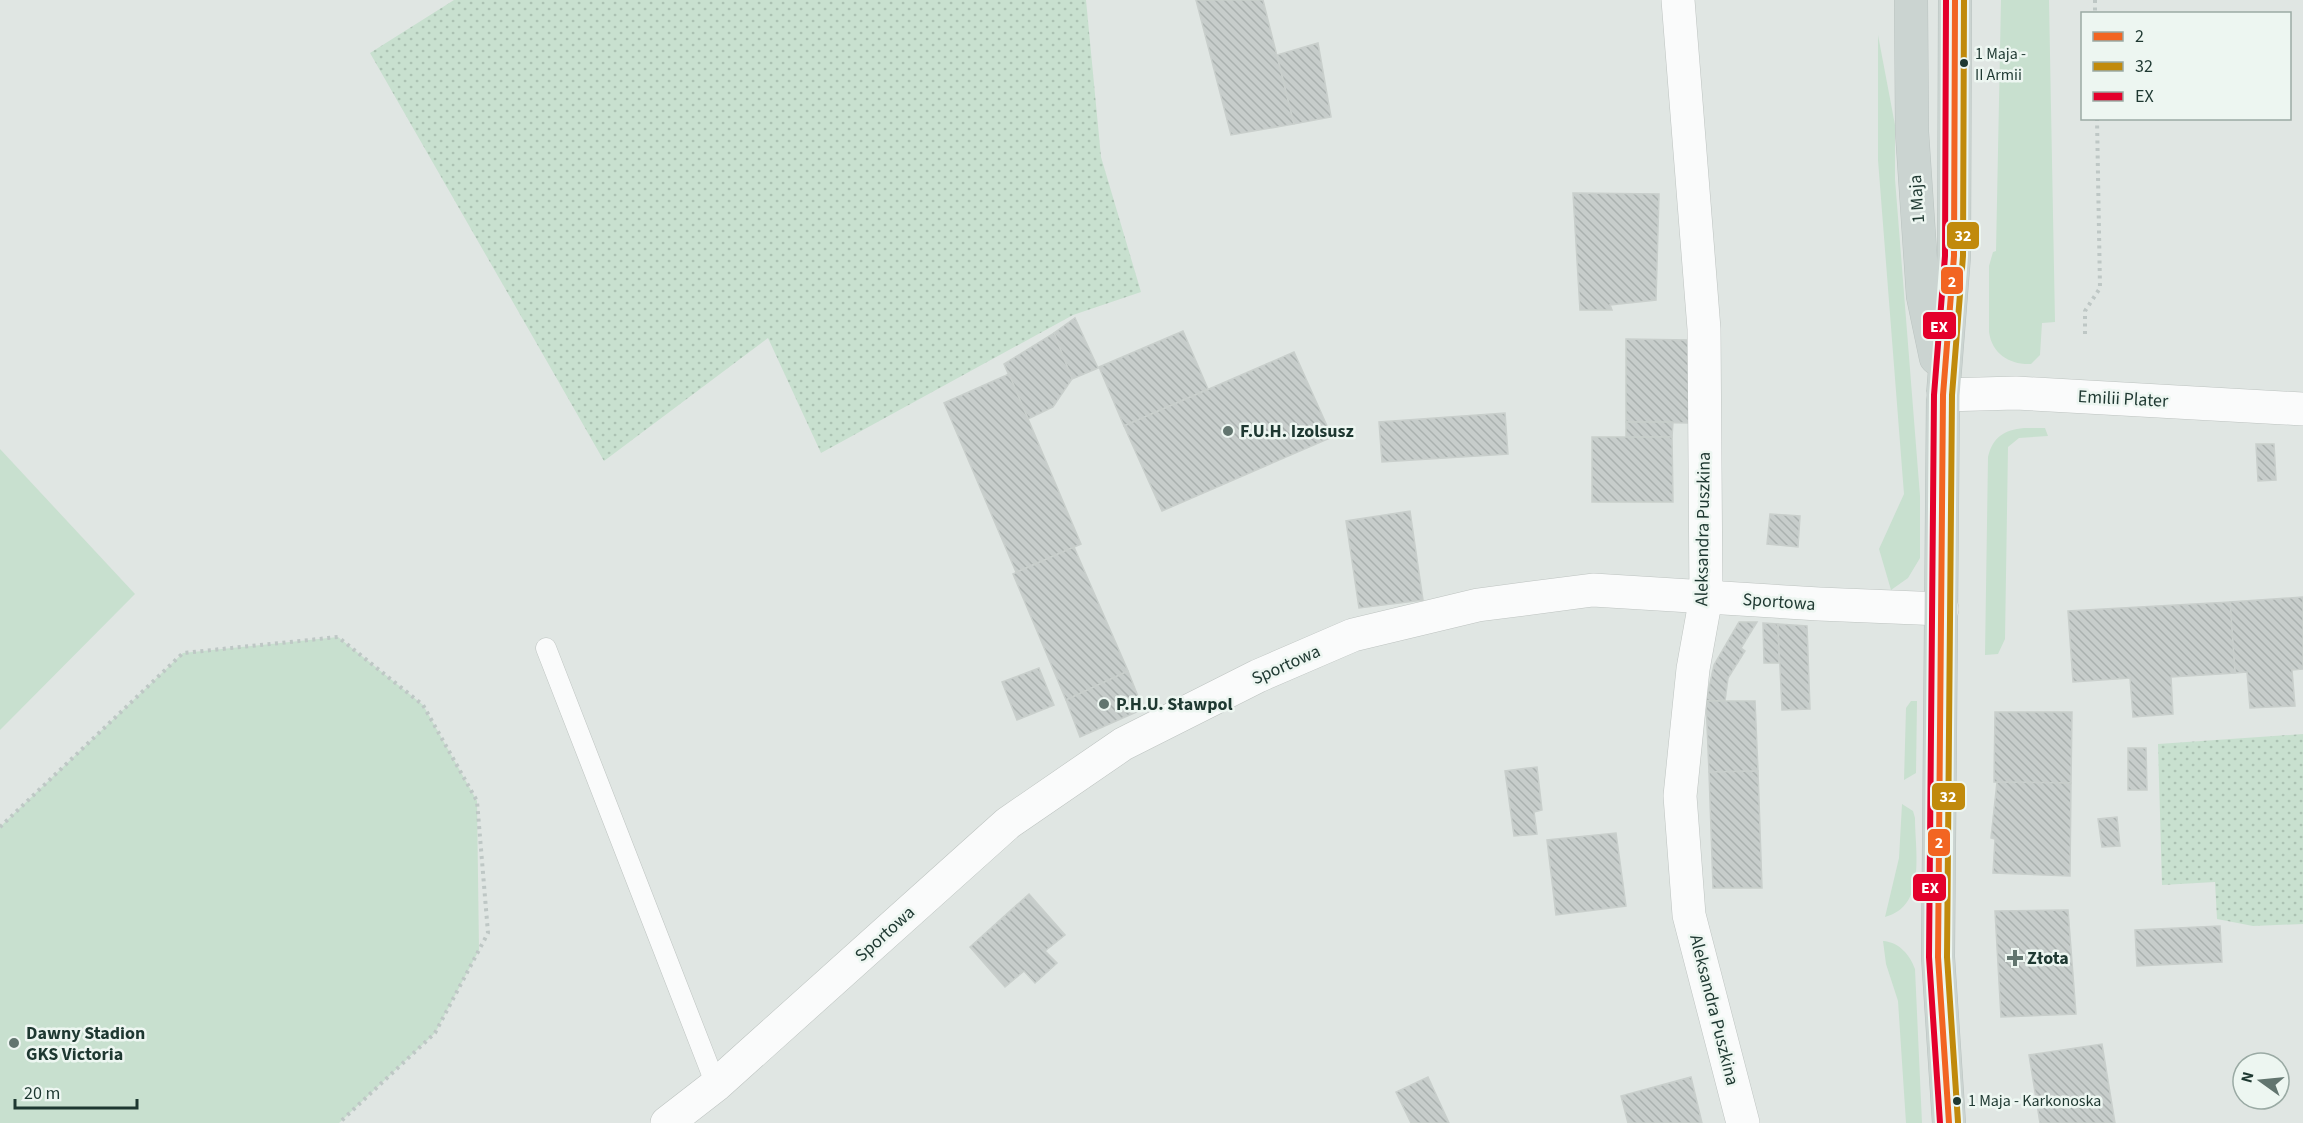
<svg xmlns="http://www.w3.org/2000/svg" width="2303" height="1123" font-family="'Source Sans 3',sans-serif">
  <defs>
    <pattern id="garden-dots" width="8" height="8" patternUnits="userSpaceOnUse" patternTransform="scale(1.5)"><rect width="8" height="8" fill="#c8e0cf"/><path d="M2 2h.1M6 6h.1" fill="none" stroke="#abc1b2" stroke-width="1.8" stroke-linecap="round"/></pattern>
    <pattern id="building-back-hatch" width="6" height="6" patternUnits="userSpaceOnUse" patternTransform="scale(1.5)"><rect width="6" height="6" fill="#c7cdcb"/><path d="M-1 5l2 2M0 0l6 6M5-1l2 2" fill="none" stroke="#aab1af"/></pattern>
  </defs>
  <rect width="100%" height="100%" fill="#e0e6e3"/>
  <g fill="#c8e0cf">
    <path d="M2001 0H2049L2055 322 2042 323 2040 355 2031 364C2010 365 1992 354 1989 332V266L1993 252 1996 251Z"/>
    <polygon points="1878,35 1895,125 1895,179 1920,496 1920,558 1908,578 1891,590 1879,549 1904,494 1878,160"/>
    <path d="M2024 428H2045L2048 436 2019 438 2008 447 2005 639 1998 654 1985 655 1988 457C1993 437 2004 430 2024 428Z"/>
    <polygon points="0,449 135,594 0,730"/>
    <polygon points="338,637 423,705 477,801 479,950 435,1033 339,1123 0,1123 0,827 183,653"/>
    <polygon points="1911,701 1917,701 1916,773 1904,780 1906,708"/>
    <path d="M1902 804 1913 811 1915 818C1915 852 1927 906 1885 917L1899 858Z"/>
    <path d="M1883 941C1899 942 1910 955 1915 969L1922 1123H1906L1898 1001 1886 964Z"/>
  </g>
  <g fill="url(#garden-dots)">
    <polygon points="454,0 1086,0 1101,157 1141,292 1073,315 821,453 768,338 604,461 370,53"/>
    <polygon points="2303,734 2303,924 2253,926 2217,919 2215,882 2162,885 2158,744"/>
  </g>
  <g fill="url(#building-back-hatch)" stroke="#c9cfcc" stroke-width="1.5">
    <polygon points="1196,0 1263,0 1294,124 1231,135"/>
    <polygon points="1318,43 1331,117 1294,124 1277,55"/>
    <polygon points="1573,193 1659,194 1656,300 1610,305 1612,310 1580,310"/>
    <polygon points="1075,318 1098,368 1072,379 1054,333"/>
    <polygon points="1183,331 1208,389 1124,426 1099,367"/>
    <polygon points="1054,333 1072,379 1053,407 1028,419 1004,364"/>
    <polygon points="1626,339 1689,340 1690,423 1626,422"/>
    <polygon points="1294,352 1332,437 1162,511 1124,426"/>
    <polygon points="1009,374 1081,544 1016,572 944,403"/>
    <polygon points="1505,413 1508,454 1382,462 1379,422"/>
    <polygon points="1626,422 1673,422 1672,437 1626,438"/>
    <polygon points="1592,437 1672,437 1673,502 1592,502"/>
    <polygon points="2256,444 2274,444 2276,480 2258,481"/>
    <polygon points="1410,511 1423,600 1359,608 1346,521"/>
    <polygon points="1770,514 1800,516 1798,547 1767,544"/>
    <polygon points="1074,547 1128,671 1066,700 1013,574"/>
    <polygon points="2303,597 2303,669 2292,670 2295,706 2250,708 2247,672 2235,673 2230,602"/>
    <polygon points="2230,602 2235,673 2171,677 2173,714 2133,717 2130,678 2073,682 2068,611"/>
    <polygon points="1739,622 1757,622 1741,648 1745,651 1728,678 1725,701 1706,701 1714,665"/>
    <polygon points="1763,623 1778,624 1779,663 1764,663"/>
    <polygon points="1778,624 1807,626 1810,709 1782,710"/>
    <polygon points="1039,668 1054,705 1017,720 1002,682"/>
    <polygon points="1128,671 1143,709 1080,737 1066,700"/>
    <polygon points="1706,701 1755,701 1758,771 1709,772"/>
    <polygon points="1995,712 2072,712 2071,783 1994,782"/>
    <polygon points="2128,748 2146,748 2147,790 2128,790"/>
    <polygon points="1537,767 1542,810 1534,812 1537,834 1514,836 1505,771"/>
    <polygon points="1758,771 1762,888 1713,888 1709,772"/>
    <polygon points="1997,782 2071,783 2070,876 1993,873 1995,839 1991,838"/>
    <polygon points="2117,817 2120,846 2102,847 2098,819"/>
    <polygon points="1616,833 1626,906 1556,915 1547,840"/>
    <polygon points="1029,894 1065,935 1045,951 1057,963 1035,983 1024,971 1005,987 970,947"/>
    <polygon points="2068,910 2076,1014 2001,1017 1995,911"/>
    <polygon points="2220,926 2222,962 2137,966 2135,930"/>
    <polygon points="2102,1044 2115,1123 2040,1123 2029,1055"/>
    <polygon points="1428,1077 1449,1123 1411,1123 1396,1092"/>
    <polygon points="1691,1077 1702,1123 1628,1123 1621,1096"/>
  </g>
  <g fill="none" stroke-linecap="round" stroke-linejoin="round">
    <defs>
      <polyline id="lane" points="546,648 716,1085"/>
      <g id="street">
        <polyline points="1678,0 1704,329 1706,597 1693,669 1680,796 1689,915 1743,1123"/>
        <polyline points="1943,395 2016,393 2303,409"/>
        <polyline points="667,1123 716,1085 1008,823 1123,744 1258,676 1353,635 1478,605 1593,590 1819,604 1942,609"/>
      </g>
      <g id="primary">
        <polyline points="1911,0 1912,132 1923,296 1936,358"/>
        <polyline points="1949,1123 1938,957 1943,395 1954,256 1955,0"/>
      </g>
    </defs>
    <use href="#lane" stroke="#bdc3c0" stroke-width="21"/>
    <use href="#street" stroke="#bdc3c0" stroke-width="34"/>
    <use href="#primary" stroke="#bac3c0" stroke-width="34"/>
    <g stroke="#bec7c5" stroke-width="4" stroke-dasharray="3 4.5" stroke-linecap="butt">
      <polyline points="2095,0 2095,14"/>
      <polyline points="2085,334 2085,311 2100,288 2097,118"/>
      <polyline points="0,827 183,653 338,637 423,705 477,801 488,933 435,1033 339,1123"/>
    </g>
    <use href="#lane" stroke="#fafbfb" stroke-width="20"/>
    <use href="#street" stroke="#fafbfb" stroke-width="33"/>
    <use href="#primary" stroke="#cbd4d1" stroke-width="33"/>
    <defs>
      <polyline id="bus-1" points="1949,1123 1938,957 1943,395 1954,256 1955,0"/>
      <polyline id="bus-2" points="1958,1122 1947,957 1952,395 1963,256 1964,0"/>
      <polyline id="bus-3" points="1940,1123 1929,957 1934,395 1945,256 1946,0"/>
    </defs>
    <use href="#bus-1" stroke="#edf6f1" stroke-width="10"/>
    <use href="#bus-2" stroke="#edf6f1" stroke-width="10"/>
    <use href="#bus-3" stroke="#edf6f1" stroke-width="10"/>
    <use href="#bus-1" stroke="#f26522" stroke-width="6"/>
    <use href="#bus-2" stroke="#c18a0c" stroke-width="6"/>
    <use href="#bus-3" stroke="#e4002b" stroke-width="6"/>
  </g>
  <g fill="#1e3831" stroke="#edf6f1" stroke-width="2">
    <circle cx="1964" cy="63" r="5"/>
    <circle cx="1957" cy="1101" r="5"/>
  </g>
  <g fill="#62756f" stroke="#edf6f1" stroke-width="2">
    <circle cx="1228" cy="431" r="6"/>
    <circle cx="1104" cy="704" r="6"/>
    <path d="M2012 949h6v6h6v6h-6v6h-6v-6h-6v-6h6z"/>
    <circle cx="14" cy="1043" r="6"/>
  </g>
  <g text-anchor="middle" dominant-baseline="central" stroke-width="5" stroke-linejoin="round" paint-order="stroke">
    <g font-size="16" fill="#1e3831" stroke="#edf6f1" text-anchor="start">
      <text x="1975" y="54">1 Maja -<tspan x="1975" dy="21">II Armii</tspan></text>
      <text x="1968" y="1101">1 Maja - Karkonoska</text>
    </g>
    <g font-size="18" fill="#1e3831" stroke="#edf6f1">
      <text transform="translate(1917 199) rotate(-94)">1 Maja</text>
      <text transform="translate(2123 399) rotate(3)">Emilii Plater</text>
      <text transform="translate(1703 529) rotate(-89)">Aleksandra Puszkina</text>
      <text transform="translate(1779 602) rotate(4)">Sportowa</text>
      <text transform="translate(1286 665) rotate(-24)">Sportowa</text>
      <text transform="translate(885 934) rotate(-42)">Sportowa</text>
      <text transform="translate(1714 1010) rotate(76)">Aleksandra Puszkina</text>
    </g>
    <g font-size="18" font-weight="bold" fill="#1e3831" stroke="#edf6f1" text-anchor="start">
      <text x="1240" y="431">F.U.H. Izolsusz</text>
      <text x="1116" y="704">P.H.U. Sławpol</text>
      <text x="2027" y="958">Złota</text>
      <text x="26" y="1033">Dawny Stadion<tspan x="26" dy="21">GKS Victoria</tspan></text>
    </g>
  </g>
  <g stroke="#edf6f1" stroke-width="2">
    <rect x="1946" y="221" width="34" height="29" rx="6" fill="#c18a0c"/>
    <rect x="1940" y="266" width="24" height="29" rx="6" fill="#f26522"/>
    <rect x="1922" y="311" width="35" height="29" rx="6" fill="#e4002b"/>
    <rect x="1931" y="782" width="35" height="29" rx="6" fill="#c18a0c"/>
    <rect x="1927" y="828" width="24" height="29" rx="6" fill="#f26522"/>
    <rect x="1912" y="873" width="35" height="29" rx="6" fill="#e4002b"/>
  </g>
  <g font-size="16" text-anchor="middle" font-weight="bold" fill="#fff">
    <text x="1963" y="241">32</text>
    <text x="1952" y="287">2</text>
    <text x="1939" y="332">EX</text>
    <text x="1948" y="802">32</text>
    <text x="1939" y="848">2</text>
    <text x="1930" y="893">EX</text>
  </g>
  <rect x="2081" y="12" width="210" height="108" fill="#edf6f1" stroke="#9aaaa4" stroke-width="1.5"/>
  <rect x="2093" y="32" width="30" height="9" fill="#f26522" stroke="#9aaaa4" stroke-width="1.5"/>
  <text x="2135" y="42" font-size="18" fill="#1e3831">2</text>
  <rect x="2093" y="62" width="30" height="9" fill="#c18a0c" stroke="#9aaaa4" stroke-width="1.5"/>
  <text x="2135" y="72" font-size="18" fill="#1e3831">32</text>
  <rect x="2093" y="92" width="30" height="9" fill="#e4002b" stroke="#9aaaa4" stroke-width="1.5"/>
  <text x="2135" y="102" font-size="18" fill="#1e3831">EX</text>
  <g transform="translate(2261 1081) rotate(285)"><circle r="28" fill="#edf6f1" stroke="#9aaaa4" stroke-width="1.5"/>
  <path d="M0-4.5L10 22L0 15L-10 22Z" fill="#62756f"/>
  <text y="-9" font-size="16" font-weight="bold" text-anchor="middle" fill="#1e3831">N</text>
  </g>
  <path d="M15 1099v9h122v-9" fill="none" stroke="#1e3831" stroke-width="3"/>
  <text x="24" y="1099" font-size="18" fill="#1e3831" stroke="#edf6f1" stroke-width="4.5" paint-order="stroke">20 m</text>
</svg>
